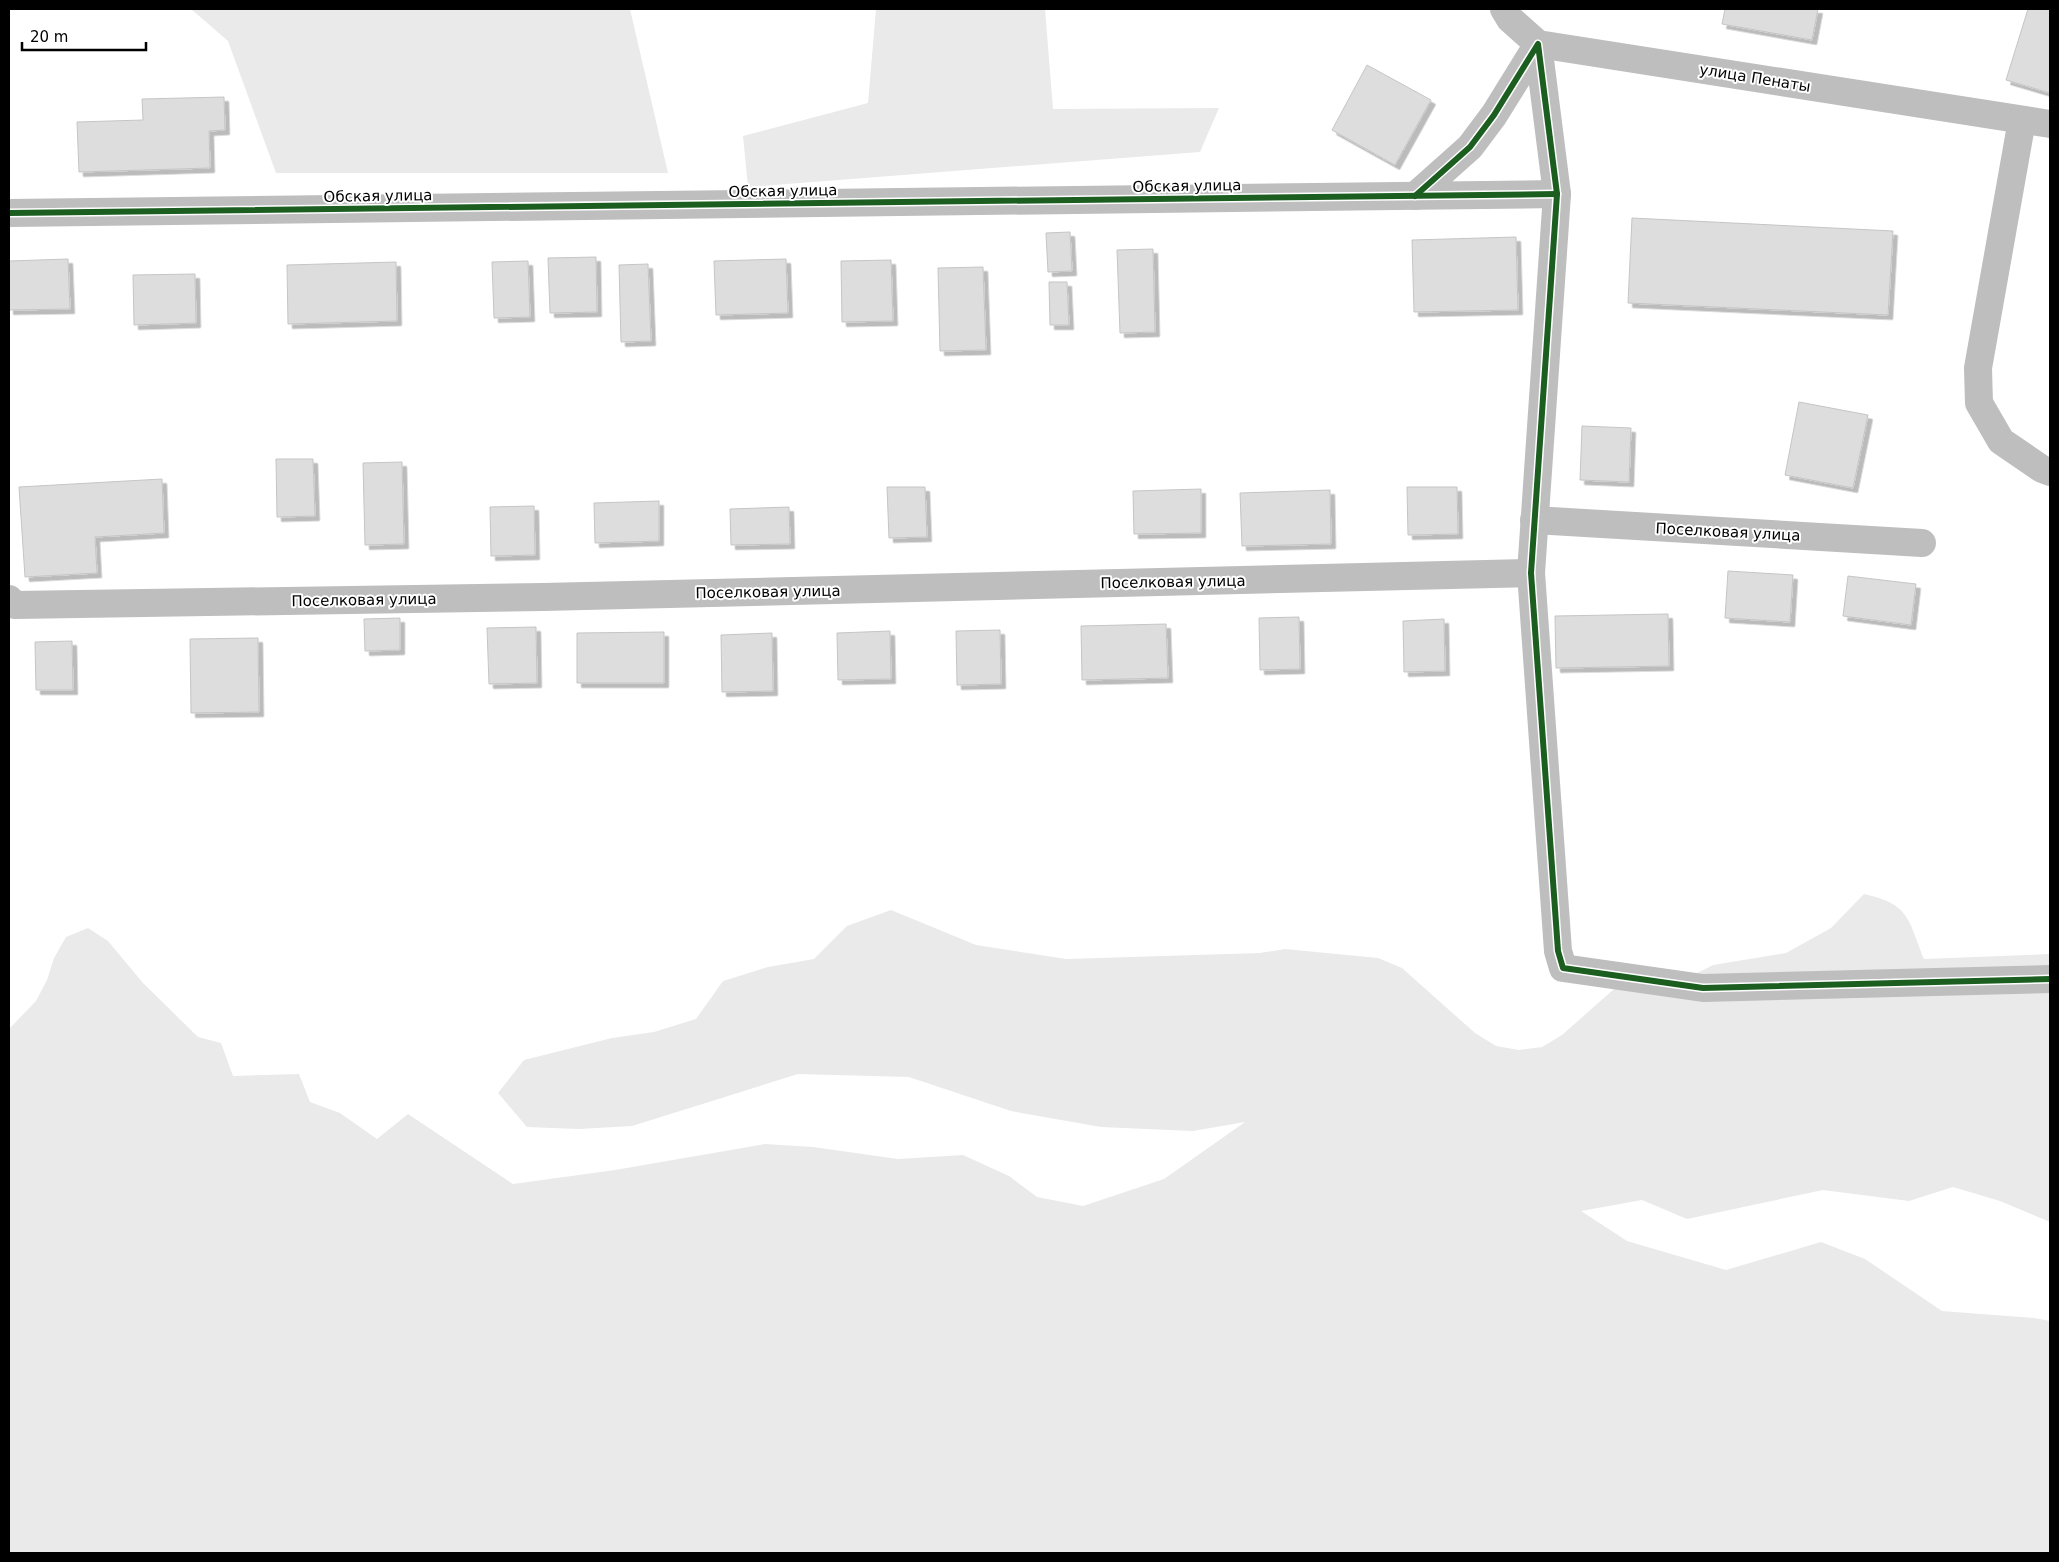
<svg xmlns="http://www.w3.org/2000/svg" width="2059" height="1562" font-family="'DejaVu Sans',sans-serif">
  <defs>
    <filter id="shadow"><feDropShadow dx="4.5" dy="4.5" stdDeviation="0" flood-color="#0004"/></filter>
  </defs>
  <rect width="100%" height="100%" fill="#fff"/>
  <g fill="#eaeaea">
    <polygon points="191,9 630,9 668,173 276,173 228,41"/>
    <polygon points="876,9 1045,9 1053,109 1219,108 1200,152 748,187 743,136 868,103"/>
    <path d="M1864 894C1910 904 1908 919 1924 959L2050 954V1222L2000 1201 1953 1187 1909 1201 1823 1190 1687 1219 1642 1200 1581 1211 1627 1241 1726 1270 1821 1242 1865 1259 1942 1311 2034 1318 2050 1321V1553H9V1029L36 1001 47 980 54 958 66 937 88 928 108 941 143 983 198 1037 221 1043 233 1076 299 1074 310 1102 340 1113 377 1139 408 1114 513 1184 615 1170 765 1144 813 1147 898 1159 963 1155 1009 1176 1037 1197 1083 1206 1164 1179 1245 1122 1193 1131 1101 1127 1011 1111 909 1077 798 1074 632 1126 579 1129 527 1127 498 1093 524 1060 612 1038 654 1032 696 1019 723 981 768 967 814 959 847 926 891 910 976 945 1066 959 1260 953 1285 949 1378 958 1402 968 1475 1033 1496 1046 1519 1050 1542 1047 1562 1035 1622 982 1670 987 1713 965 1786 953 1831 928Z"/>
  </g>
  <g fill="#ddd" stroke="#c5c5c5" filter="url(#shadow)">
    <polygon points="1725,9 1818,9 1812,40 1722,24"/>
    <polygon points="2028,9 2050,9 2050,93 2006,80"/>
    <polygon points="1367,65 1431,100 1395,165 1332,130"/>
    <polygon points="224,97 225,130 209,131 210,168 79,172 77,122 143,120 142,99"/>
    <polygon points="1632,218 1893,231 1888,315 1628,303"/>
    <polygon points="1070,232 1072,271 1048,272 1046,233"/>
    <polygon points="1516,237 1518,310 1414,312 1412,240"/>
    <polygon points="1153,249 1155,332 1120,333 1117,250"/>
    <polygon points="596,257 597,312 550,313 548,258"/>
    <polygon points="68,259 70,309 9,310 9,261"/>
    <polygon points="786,259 788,313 716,315 714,261"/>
    <polygon points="891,260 893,321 842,322 841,261"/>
    <polygon points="528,261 530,317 494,318 492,262"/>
    <polygon points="396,262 397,321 288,324 287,265"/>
    <polygon points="648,264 651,341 621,342 619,265"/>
    <polygon points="983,267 986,350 940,351 938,268"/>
    <polygon points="195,274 196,323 134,325 133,275"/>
    <polygon points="1049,282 1067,282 1069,325 1050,325"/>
    <polygon points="1799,402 1868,415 1853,488 1785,475"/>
    <polygon points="1582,426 1631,428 1629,482 1580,480"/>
    <polygon points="276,459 313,459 315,516 277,517"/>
    <polygon points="402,462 404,544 365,545 363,463"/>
    <polygon points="162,479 164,533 95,537 97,573 25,577 19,487"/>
    <polygon points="887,487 925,487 927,537 889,538"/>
    <polygon points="1407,487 1457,487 1458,534 1408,535"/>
    <polygon points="1201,489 1201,533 1134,534 1133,491"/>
    <polygon points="1330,490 1331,544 1242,546 1240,493"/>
    <polygon points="659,501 659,541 595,543 594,503"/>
    <polygon points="534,506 535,555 491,556 490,507"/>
    <polygon points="789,507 790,544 731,545 730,509"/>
    <polygon points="1728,571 1793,575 1790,622 1725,618"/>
    <polygon points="1848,576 1916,584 1911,625 1843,616"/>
    <polygon points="1668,614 1669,666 1556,668 1555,616"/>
    <polygon points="1299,617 1300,669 1260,670 1259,618"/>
    <polygon points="400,618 400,650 365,651 364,619"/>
    <polygon points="1444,619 1445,671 1404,672 1403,621"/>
    <polygon points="1166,624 1168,678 1082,680 1081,626"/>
    <polygon points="536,627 537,683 489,684 487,628"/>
    <polygon points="1000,630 1001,684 957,685 956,631"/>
    <polygon points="890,631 891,679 838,680 837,633"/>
    <polygon points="664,632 664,683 577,683 577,633"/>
    <polygon points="772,633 773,691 722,692 721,635"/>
    <polygon points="258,638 259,712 191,713 190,639"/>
    <polygon points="72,641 73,690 36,690 35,642"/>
  </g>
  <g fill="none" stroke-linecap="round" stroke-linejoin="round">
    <g stroke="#bebebe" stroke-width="28">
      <polyline points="1504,9 1510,19 1538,44 2050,124"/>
      <polyline points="2022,120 1978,368 1979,403 2001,441 2042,469 2050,472"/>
      <polyline points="1415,196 1470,147 1494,115 1538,44 1557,194 1531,573 1558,951 1563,968 1703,988 2050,979"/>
      <polyline points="9,213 1557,194"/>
      <polyline points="1534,520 1922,543"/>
      <polyline points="9,599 15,605 543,597 1531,573"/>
    </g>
    <defs>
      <g id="cycleway">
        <polyline points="1415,196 1470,147 1494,115 1538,44 1557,194 1531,573 1558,951 1563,968 1703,988 2050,979"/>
        <polyline points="9,213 1557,194"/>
      </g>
    </defs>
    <use href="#cycleway" stroke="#fff" stroke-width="9"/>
    <use href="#cycleway" stroke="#1b5e20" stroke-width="6"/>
  </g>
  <g text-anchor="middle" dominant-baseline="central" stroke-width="4" stroke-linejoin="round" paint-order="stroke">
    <g font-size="15" fill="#000" stroke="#fff">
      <text transform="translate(1755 78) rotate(9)">улица Пенаты</text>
      <text transform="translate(1187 186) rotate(-1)">Обская улица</text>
      <text transform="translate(783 191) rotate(-1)">Обская улица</text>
      <text transform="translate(378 196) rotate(-1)">Обская улица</text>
      <text transform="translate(1728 532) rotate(3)">Поселковая улица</text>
      <text transform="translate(1173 582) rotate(-1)">Поселковая улица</text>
      <text transform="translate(768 592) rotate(-1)">Поселковая улица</text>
      <text transform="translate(364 600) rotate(-1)">Поселковая улица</text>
    </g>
  </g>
  <rect width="2059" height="1562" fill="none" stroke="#000000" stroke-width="20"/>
  <path d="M22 42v8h124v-8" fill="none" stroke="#000000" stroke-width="2.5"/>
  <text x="30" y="42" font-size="15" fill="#000000" stroke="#ffffff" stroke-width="4" paint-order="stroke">20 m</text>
</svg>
